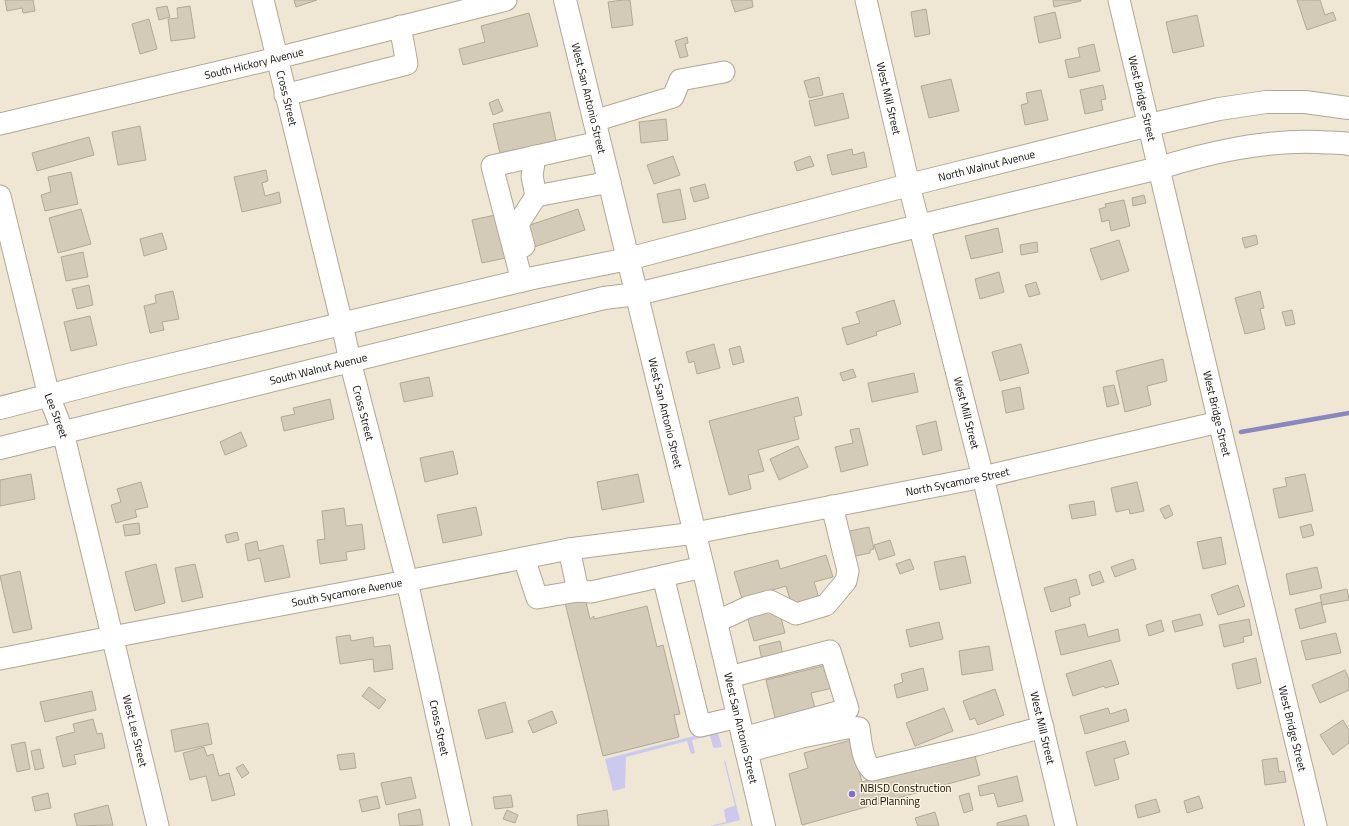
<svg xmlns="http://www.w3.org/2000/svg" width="1349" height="826" font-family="'Titillium Web',sans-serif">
  <rect width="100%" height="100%" fill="#efe7d3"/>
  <g fill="#cbc9ee">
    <polygon points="717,730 722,747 715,748 713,747 710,736 692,740 695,753 691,754 687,741 626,757 625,788 613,791 605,759"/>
    <polygon points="725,760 740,820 716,826 710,826 726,822 724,810 727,808 735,806 724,761"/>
  </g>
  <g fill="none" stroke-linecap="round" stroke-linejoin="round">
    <polyline stroke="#8a86be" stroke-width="4.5" points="1241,432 1349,413"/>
  </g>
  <g fill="#d3cbb7" stroke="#b1a896">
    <polygon points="5,0 33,0 35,11 23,13 22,8 7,11"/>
    <polygon points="294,0 317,0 296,7"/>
    <polygon points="623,0 630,0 633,25 612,28 608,2"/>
    <polygon points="731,0 752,0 753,7 735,12"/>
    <polygon points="1053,0 1081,0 1081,1 1054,7"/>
    <polygon points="1297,0 1320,0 1325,15 1333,12 1336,20 1307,30"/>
    <polygon points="167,6 170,17 159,20 156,8"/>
    <polygon points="190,6 195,38 171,41 168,19 178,18 177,8"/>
    <polygon points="926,9 930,34 915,37 911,12"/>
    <polygon points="1055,12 1061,38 1039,43 1034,17"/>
    <polygon points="529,13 538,46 463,65 459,49 485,42 481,26"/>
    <polygon points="1197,15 1204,46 1173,53 1166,22"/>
    <polygon points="149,19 157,49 140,54 132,24"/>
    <polygon points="687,37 688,43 685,44 688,56 680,58 675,41"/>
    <polygon points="1094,44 1100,71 1069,78 1065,60 1080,57 1078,48"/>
    <polygon points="819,77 823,95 809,98 804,81"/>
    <polygon points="951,79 959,111 929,118 921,86"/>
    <polygon points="1103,85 1106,99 1101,100 1103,110 1085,114 1080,90"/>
    <polygon points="1041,90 1048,120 1025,125 1021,105 1028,103 1026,93"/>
    <polygon points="843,93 849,118 815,126 809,101"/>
    <polygon points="498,99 503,111 493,115 489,103"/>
    <polygon points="550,112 556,141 500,153 493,124"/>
    <polygon points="666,119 668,140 641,143 639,122"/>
    <polygon points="140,126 146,160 118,165 112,132"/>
    <polygon points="89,137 94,155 37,171 32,153"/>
    <polygon points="852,149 853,155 864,152 867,167 832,175 827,155"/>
    <polygon points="673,156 680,175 654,184 647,165"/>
    <polygon points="810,156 814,166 797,171 794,162"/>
    <polygon points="266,170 268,181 262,183 265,196 279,192 281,203 242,212 234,177"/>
    <polygon points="71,172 78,204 45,211 41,195 51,192 48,177"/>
    <polygon points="705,184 709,198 694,202 690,188"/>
    <polygon points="680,189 686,219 663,223 657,194"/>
    <polygon points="1144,195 1146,203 1133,206 1132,198"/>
    <polygon points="1124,200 1130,226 1111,231 1109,220 1102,222 1099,209 1106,207 1105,204"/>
    <polygon points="81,209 91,244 58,253 49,218"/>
    <polygon points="578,209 585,230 528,249 521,228"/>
    <polygon points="500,214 510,257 482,263 472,220"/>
    <polygon points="998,228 1003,252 971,259 965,236"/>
    <polygon points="162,233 167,249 144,256 140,239"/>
    <polygon points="1256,235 1258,244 1245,248 1242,238"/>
    <polygon points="1119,240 1129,271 1101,280 1090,249"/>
    <polygon points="1037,242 1038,252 1021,255 1020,245"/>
    <polygon points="83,252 88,277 66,281 61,257"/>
    <polygon points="999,272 1004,292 980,299 975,279"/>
    <polygon points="1036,282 1040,294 1029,297 1025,285"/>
    <polygon points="89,285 93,305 77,309 72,289"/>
    <polygon points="173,291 179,319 162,322 164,330 150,333 144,306 156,303 155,295"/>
    <polygon points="1260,291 1264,308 1260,309 1265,329 1245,334 1235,298"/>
    <polygon points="894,300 901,324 876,332 877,335 847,345 842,328 860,323 856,312"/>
    <polygon points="1292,310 1295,324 1286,326 1282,312"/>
    <polygon points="90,316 97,345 71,351 64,322"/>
    <polygon points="714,344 720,368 697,374 694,361 689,363 686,352"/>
    <polygon points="1021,344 1029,373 1000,381 992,352"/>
    <polygon points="740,346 744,362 733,365 729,349"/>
    <polygon points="1163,359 1167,381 1147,386 1151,405 1125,412 1116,371"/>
    <polygon points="853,369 856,377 843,381 840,373"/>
    <polygon points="914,373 918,392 872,402 868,383"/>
    <polygon points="429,377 433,396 404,402 400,383"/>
    <polygon points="1114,385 1119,404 1107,407 1103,387"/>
    <polygon points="1020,387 1024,409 1006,413 1002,391"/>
    <polygon points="798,397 802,415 794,417 799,439 758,450 764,471 748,475 751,489 729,495 709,421"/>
    <polygon points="330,399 334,419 284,431 281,417 295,414 293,408"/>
    <polygon points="936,421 942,450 923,455 916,426"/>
    <polygon points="859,428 868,465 841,472 835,447 853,443 850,430"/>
    <polygon points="241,432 247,446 225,455 220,442"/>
    <polygon points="798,446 808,467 779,480 770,459"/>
    <polygon points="453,451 458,474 425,482 420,458"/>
    <polygon points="31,474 35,499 0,506 0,480"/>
    <polygon points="638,474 644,502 602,510 597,482"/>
    <polygon points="1305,474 1313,511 1279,518 1273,489 1287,486 1285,478"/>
    <polygon points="141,482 148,507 135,510 137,517 116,523 111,505 121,502 117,489"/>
    <polygon points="1137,482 1144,511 1130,514 1129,509 1116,512 1111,488"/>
    <polygon points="1094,501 1096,515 1072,519 1069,505"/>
    <polygon points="1169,505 1173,515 1165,519 1160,509"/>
    <polygon points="476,507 482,535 443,543 437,515"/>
    <polygon points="344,508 346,526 362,524 365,549 346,552 347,560 320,564 317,540 325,539 322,511"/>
    <polygon points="139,523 140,534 125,536 123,525"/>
    <polygon points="1311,524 1314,535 1303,538 1300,527"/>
    <polygon points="869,527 874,549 870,550 870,553 851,557 845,532"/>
    <polygon points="237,532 239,540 227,543 225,535"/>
    <polygon points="1221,537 1226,564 1203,569 1197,542"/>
    <polygon points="890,540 895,555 879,560 874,545"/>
    <polygon points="257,541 259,551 283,545 290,577 265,582 260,558 248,561 245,544"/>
    <polygon points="826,555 833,577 814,582 819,598 792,606 786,586 742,599 734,572 778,560 780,569"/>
    <polygon points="965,556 971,583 940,590 934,562"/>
    <polygon points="910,559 914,569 900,574 896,564"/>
    <polygon points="1133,559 1136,569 1115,577 1111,567"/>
    <polygon points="156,564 165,603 135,611 125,572"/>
    <polygon points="195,564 203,597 182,602 175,568"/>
    <polygon points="1317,567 1322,588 1290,595 1286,574"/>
    <polygon points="20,571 32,629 13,633 0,576"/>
    <polygon points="1100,571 1104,582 1092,586 1089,575"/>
    <polygon points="1076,579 1080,594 1069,598 1071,606 1051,612 1044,588"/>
    <polygon points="1238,585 1245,606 1218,615 1211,595"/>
    <polygon points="1347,589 1349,600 1322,605 1320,595"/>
    <polygon points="585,598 590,619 594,616 594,619 647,606 657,647 663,645 680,714 674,715 679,737 603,756 565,603"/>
    <polygon points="1321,602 1326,622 1300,629 1295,609"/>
    <polygon points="778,607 785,633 754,641 747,616"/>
    <polygon points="1200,614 1203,625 1175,632 1172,621"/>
    <polygon points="1249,619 1252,635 1243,637 1244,642 1224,647 1219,625"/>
    <polygon points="1161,620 1164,631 1149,636 1146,625"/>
    <polygon points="939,622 943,639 910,647 906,630"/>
    <polygon points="1085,624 1088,637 1118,629 1120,641 1061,655 1055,631"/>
    <polygon points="1336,633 1341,653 1306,660 1301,641"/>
    <polygon points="350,635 351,641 373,637 374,647 390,645 393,669 374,672 373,659 340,664 336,637"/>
    <polygon points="780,641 783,655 762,660 759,646"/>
    <polygon points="989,646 993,670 962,675 959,651"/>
    <polygon points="1256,658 1261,683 1237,689 1232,664"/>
    <polygon points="1111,660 1119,684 1105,688 1104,686 1073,696 1066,674"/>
    <polygon points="827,665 833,688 811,693 816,712 776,722 766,680"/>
    <polygon points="923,668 928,690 897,698 894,685 903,682 901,674"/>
    <polygon points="1345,670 1349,679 1349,690 1320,703 1312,685"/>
    <polygon points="369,687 386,700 379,709 362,696"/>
    <polygon points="995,689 1004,715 978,725 975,718 970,720 963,701"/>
    <polygon points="92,691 96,710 45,722 40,702"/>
    <polygon points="505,702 513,732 486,739 478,710"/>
    <polygon points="944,708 953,731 915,746 906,723"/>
    <polygon points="1108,708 1110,714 1126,709 1129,721 1085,734 1080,716"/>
    <polygon points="552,711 557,723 533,733 528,721"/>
    <polygon points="93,719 97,734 102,733 105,748 74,755 76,764 63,767 56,737 75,732 73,724"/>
    <polygon points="1343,720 1349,730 1349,743 1333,755 1320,735"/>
    <polygon points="208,723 212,744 175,752 171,730"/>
    <polygon points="851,740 862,782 974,752 980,775 802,825 789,774 808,768 804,753"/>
    <polygon points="1125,741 1129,754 1114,759 1119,779 1095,786 1086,752"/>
    <polygon points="25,742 30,769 17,772 11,745"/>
    <polygon points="204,747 207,756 213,754 219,776 229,773 235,795 212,801 206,776 190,780 183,753"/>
    <polygon points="40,749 44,768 35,770 31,751"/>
    <polygon points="354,753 356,768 340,770 337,755"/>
    <polygon points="1277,758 1279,772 1284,771 1286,782 1265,785 1262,760"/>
    <polygon points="243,764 249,773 242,778 236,768"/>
    <polygon points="1017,776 1023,801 998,807 994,793 980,796 978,786"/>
    <polygon points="411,777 416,798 386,805 381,783"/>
    <polygon points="48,793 51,808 35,811 32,797"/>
    <polygon points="969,793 973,810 964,813 959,796"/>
    <polygon points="511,795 513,807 495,809 493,797"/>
    <polygon points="377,796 380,808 362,812 359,800"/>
    <polygon points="1199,796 1203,808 1187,813 1184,801"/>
    <polygon points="1156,799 1160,812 1138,818 1135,805"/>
    <polygon points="108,805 113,825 77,826 74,814"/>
    <polygon points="420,809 423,825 400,826 398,814"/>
    <polygon points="507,810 518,815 515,823 503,819"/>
    <polygon points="607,810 609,826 578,826 577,815"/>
    <polygon points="935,812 939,826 918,826 915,818"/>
    <polygon points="1026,815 1029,826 997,826 997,823"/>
  </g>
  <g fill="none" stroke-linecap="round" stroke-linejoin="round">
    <defs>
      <g id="minor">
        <path id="s1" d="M263 0 342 324 350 361 407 581 461 826"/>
        <path id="s2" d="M866 0 909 185 983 477 1066 826"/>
        <path id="s3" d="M1119 0 1219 422 1316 826"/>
        <polyline points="285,95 407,64 400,26"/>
        <polyline points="594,121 673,97 680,80 724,72"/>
        <path id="s4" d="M0 124 277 58 506 0"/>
        <polyline points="535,156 532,176 536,196"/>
        <path id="s5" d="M0 196 49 396 63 432 158 826"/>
        <polyline points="524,246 518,224 536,196 610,182"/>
        <polyline points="522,281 492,166 599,142"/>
        <polyline points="569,549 578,591"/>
        <polyline points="524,558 537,598 578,591 591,592 703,567"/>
        <polyline points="663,576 700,726 738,717"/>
        <polyline points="716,622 748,607 770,601 796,614 826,605 846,581 848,571 832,506"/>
        <path id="s6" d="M0 659 112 637 407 581 569 549 695 533 983 477 1219 422"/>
        <polyline points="729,677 830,651 848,709 743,738"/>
        <path d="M746 752 802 737 852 727 859 728C861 742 862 760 872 770L976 745 1043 727"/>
      </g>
      <g id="major">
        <path id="s7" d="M565 0 703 567 764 826"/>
        <path id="s8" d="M0 408 120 377 533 278 628 259 909 185 1149 125 1219 109 1266 102H1305L1349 108"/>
        <path id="s9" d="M0 448 604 298 637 294 1159 168C1211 152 1264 140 1318 142 1328 143 1339 142 1349 144"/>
      </g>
    </defs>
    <use href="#minor" stroke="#b0a794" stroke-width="23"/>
    <use href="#major" stroke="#b0a794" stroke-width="24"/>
    <use href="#minor" stroke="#fff" stroke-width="21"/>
    <use href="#major" stroke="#fff" stroke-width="22"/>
  </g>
  <circle fill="#7c69e4" stroke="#fdf4e0" stroke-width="1.5" cx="852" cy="794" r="4"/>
  <g text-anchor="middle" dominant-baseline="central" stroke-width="3" stroke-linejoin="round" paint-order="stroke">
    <g font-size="11" fill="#0f0c06" stroke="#fdf4e0">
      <text stroke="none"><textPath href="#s4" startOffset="261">South Hickory Avenue</textPath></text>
      <text stroke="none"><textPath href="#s1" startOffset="101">Cross Street</textPath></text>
      <text stroke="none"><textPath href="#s7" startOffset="101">West San Antonio Street</textPath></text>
      <text stroke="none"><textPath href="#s2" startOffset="101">West Mill Street</textPath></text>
      <text stroke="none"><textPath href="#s3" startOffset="101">West Bridge Street</textPath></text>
      <text stroke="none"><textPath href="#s8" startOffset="1016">North Walnut Avenue</textPath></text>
      <text stroke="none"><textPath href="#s9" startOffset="328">South Walnut Avenue</textPath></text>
      <text stroke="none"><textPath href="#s1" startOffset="425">Cross Street</textPath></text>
      <text stroke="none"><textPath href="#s7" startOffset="425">West San Antonio Street</textPath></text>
      <text stroke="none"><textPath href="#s2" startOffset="425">West Mill Street</textPath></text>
      <text stroke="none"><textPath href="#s3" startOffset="425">West Bridge Street</textPath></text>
      <text stroke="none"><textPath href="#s5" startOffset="227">Lee Street</textPath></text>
      <text stroke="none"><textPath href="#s6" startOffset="974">North Sycamore Street</textPath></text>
      <text stroke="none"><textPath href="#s6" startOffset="353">South Sycamore Avenue</textPath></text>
      <text stroke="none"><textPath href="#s1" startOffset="749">Cross Street</textPath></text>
      <text stroke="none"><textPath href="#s7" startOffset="749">West San Antonio Street</textPath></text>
      <text stroke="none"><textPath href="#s2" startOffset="749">West Mill Street</textPath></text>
      <text stroke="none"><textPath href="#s3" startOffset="749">West Bridge Street</textPath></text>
      <text stroke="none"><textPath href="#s5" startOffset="552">West Lee Street</textPath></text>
    </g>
    <g font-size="11" fill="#0f0c06" stroke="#fdf4e0" text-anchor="start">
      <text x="860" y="788">NBISD Construction<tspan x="860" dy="13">and Planning</tspan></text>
    </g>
  </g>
</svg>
